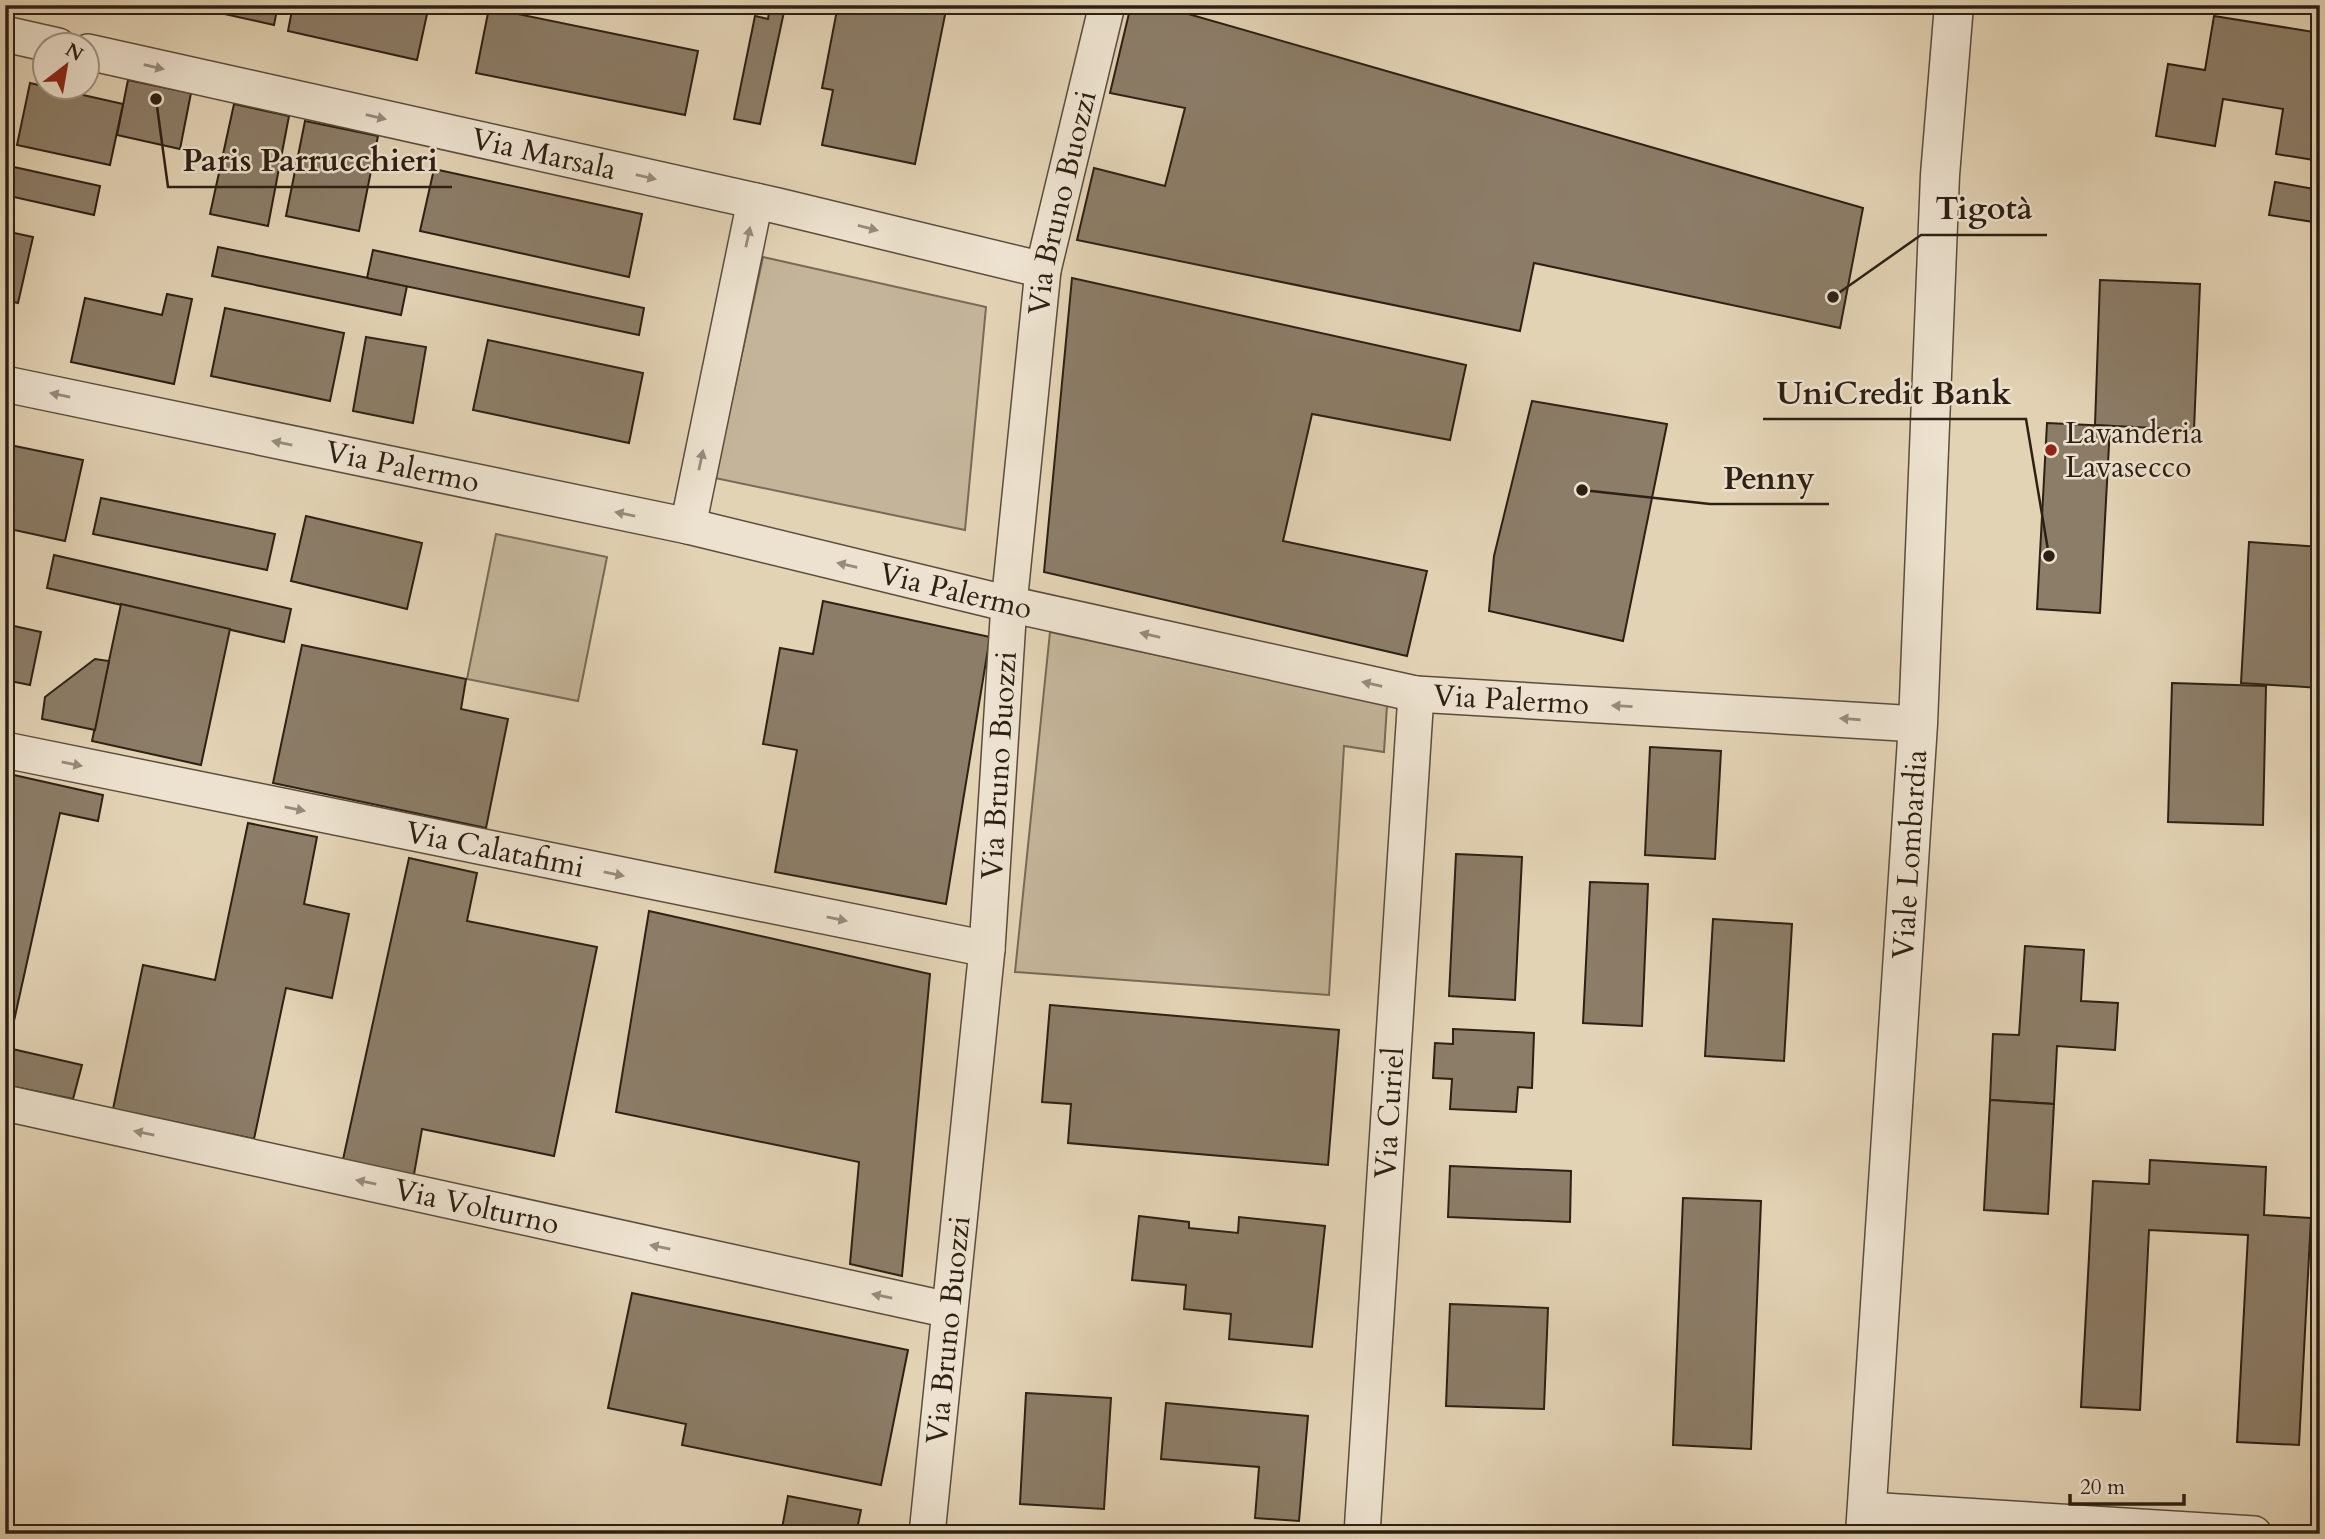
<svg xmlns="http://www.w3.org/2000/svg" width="2325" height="1539" font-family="Cardo,serif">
  <rect width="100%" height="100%" fill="#e3d3b5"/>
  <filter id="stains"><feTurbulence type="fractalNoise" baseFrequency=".00286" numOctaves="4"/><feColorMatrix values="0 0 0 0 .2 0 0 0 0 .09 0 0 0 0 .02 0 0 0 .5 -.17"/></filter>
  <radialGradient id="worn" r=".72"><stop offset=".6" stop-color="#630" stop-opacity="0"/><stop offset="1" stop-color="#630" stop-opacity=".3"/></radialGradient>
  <g fill="#c4b59a" stroke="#786a57" stroke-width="2">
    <polygon points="763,257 986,307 965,530 715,478"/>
    <polygon points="496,534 607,557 578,701 467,679"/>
    <polygon points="1050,632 1387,705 1384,752 1344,746 1329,995 1015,972"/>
  </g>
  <g fill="#8c7d68" stroke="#2d2014" stroke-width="2">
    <polygon points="184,5 278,5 274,25"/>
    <polygon points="293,5 429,5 417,60 288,31"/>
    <polygon points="770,5 785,7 760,124 734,119 755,16 768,19"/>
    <polygon points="838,5 947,5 915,164 822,145 833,90 822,88"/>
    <polygon points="1131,5 1157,5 1863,208 1840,328 1534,263 1520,331 1077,240 1094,168 1165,186 1185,108 1110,93"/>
    <polygon points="489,8 698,51 685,115 476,73"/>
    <polygon points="2214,16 2320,33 2316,95 2320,96 2320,161 2276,154 2283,109 2223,99 2215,146 2156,136 2168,64 2205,70"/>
    <polygon points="128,80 191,93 180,149 117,135"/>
    <polygon points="30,83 123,104 110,165 17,145"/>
    <polygon points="234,104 289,116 268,226 210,214"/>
    <polygon points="305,121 378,136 359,231 286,216"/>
    <polygon points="5,165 100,186 94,215 5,195"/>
    <polygon points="434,169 642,214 629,277 420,231"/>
    <polygon points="2275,182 2320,190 2320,223 2269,215"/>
    <polygon points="5,231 33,237 18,303 5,300"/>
    <polygon points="218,247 407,286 401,315 212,276"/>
    <polygon points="373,250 644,308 639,335 367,278"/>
    <polygon points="1072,278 1466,365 1450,440 1312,414 1283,541 1427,571 1407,656 1044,572"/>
    <polygon points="2100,280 2200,284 2194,430 2095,425"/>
    <polygon points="167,294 192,299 174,384 71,362 85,298 162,315"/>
    <polygon points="225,308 344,333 330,401 211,376"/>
    <polygon points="366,337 426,347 413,423 353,411"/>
    <polygon points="488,340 643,373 629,443 473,410"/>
    <polygon points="1532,401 1667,424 1623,641 1489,611 1494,556"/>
    <polygon points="2047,423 2110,426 2100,613 2037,609"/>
    <polygon points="5,444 83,460 65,541 5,528"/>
    <polygon points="101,498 275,534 267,570 93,534"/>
    <polygon points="306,516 422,543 407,609 291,581"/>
    <polygon points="2249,542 2320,547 2320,688 2241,683"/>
    <polygon points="54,555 291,609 284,642 47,588"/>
    <polygon points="823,601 990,637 946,904 775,872 797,750 763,744 780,648 813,654"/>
    <polygon points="121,604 230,629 201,765 92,741"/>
    <polygon points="5,624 41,632 30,685 5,680"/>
    <polygon points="302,645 466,679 461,709 508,719 486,828 273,783"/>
    <polygon points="95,659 109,661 95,730 42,719 45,697"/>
    <polygon points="2172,683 2266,686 2263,825 2168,822"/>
    <polygon points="1650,747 1721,751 1715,859 1645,855"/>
    <polygon points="5,773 103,795 98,821 60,813 8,1048 82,1065 73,1099 5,1085"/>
    <polygon points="248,823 317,837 304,904 349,914 332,998 286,988 254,1139 113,1109 143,965 215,980"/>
    <polygon points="1456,854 1522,857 1515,1000 1449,996"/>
    <polygon points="409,858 477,873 467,921 597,947 554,1156 422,1129 413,1180 342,1164"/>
    <polygon points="1590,882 1648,884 1642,1026 1583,1023"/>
    <polygon points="649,911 930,974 902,1276 850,1264 859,1162 616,1112"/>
    <polygon points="1713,919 1792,924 1784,1061 1705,1056"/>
    <polygon points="2025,946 2084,950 2081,1001 2118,1003 2115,1050 2057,1046 2054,1104 1990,1100 1993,1034 2019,1035"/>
    <polygon points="1050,1005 1339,1030 1328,1165 1068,1143 1071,1104 1042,1102"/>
    <polygon points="1453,1029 1534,1033 1532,1088 1518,1087 1516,1112 1450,1109 1452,1079 1433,1078 1435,1043 1453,1044"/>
    <polygon points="1990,1100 2054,1104 2048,1214 1984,1210"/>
    <polygon points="2150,1160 2266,1167 2264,1215 2311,1218 2299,1445 2237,1442 2248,1235 2149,1230 2140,1410 2081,1407 2093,1181 2149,1184"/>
    <polygon points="1450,1166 1571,1171 1570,1222 1448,1217"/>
    <polygon points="1683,1198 1761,1201 1751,1449 1673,1445"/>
    <polygon points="1139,1216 1189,1222 1189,1228 1238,1233 1239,1217 1325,1226 1312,1347 1229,1339 1231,1314 1184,1309 1186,1285 1132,1280"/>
    <polygon points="632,1293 908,1350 881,1485 682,1445 686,1424 608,1408"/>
    <polygon points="1450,1304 1548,1308 1544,1409 1446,1406"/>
    <polygon points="1026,1393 1111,1398 1104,1509 1020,1504"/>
    <polygon points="1166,1403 1308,1416 1299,1521 1255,1518 1259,1467 1161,1459"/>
    <polygon points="788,1496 861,1510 856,1534 781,1534"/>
  </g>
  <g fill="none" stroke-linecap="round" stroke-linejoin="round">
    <defs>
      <g id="minor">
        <polyline points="5,34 58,46"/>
        <path id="s1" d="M88 52 778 206 1043 270"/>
        <path id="s2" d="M5 384 688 526 1009 604 1416 694 1918 724"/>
        <polyline points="688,526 755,201"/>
        <path id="s3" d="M5 750 987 949"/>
        <path id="s4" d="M5 1103 949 1310"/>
        <polyline points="1867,1510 2254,1534"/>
        <path id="s5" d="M927 1534 987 949 1009 604 1043 270 1107 5"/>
        <path id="s6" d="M1362 1534 1416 694"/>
      </g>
      <g id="tertiary">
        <path id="s7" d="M1865 1534 1918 724 1940 175 1954 5"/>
      </g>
    </defs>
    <use href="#minor" stroke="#5a4d3c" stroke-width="38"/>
    <use href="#tertiary" stroke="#5a4d3c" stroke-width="41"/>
    <use href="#minor" stroke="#ede2cf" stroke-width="35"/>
    <use href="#tertiary" stroke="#ede2cf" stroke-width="38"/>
  </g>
  <defs><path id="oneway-solid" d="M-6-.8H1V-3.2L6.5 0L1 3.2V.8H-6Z" transform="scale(1.75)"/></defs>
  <g fill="#978b7b">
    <use href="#oneway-solid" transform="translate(154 67) rotate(13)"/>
    <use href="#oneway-solid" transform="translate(376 117) rotate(13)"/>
    <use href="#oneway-solid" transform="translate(646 177) rotate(13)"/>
    <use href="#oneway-solid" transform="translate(868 228) rotate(14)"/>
    <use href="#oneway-solid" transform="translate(748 237) rotate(-78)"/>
    <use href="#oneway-solid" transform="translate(60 395) rotate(-168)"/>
    <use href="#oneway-solid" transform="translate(282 443) rotate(-168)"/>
    <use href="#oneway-solid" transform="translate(701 460) rotate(-78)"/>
    <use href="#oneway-solid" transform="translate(625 514) rotate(-168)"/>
    <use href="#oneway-solid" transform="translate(847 565) rotate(-167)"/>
    <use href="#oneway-solid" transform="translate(1150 635) rotate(-167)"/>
    <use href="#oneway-solid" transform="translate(1372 684) rotate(-167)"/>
    <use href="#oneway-solid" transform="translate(1622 706) rotate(-177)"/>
    <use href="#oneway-solid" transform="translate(1850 719) rotate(-176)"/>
    <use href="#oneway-solid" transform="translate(72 764) rotate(11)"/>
    <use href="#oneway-solid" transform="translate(295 809) rotate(11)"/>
    <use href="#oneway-solid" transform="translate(614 874) rotate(11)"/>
    <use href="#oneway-solid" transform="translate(837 919) rotate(11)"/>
    <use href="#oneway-solid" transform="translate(144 1133) rotate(-168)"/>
    <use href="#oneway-solid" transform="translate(366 1182) rotate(-168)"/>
    <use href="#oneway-solid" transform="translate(660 1247) rotate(-168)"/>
    <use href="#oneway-solid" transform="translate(882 1296) rotate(-168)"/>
  </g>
  <circle fill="#8f2418" stroke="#ede2cf" stroke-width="2.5" cx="2051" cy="450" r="7"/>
  <g text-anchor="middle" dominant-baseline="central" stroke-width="5" stroke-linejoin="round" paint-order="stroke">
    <g font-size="30" fill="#2d2014" stroke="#ede2cf">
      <text stroke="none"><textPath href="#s1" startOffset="467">Via Marsala</textPath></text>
      <text stroke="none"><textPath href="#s5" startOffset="1339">Via Bruno Buozzi</textPath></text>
      <text stroke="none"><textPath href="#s2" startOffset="406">Via Palermo</textPath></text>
      <text stroke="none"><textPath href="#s2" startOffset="973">Via Palermo</textPath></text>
      <text stroke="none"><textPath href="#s2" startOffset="1540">Via Palermo</textPath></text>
      <text stroke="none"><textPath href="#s5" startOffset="772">Via Bruno Buozzi</textPath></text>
      <text stroke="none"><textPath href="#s3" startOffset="500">Via Calatafimi</textPath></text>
      <text stroke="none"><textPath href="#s7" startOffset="681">Viale Lombardia</textPath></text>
      <text stroke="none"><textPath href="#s6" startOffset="422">Via Curiel</textPath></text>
      <text stroke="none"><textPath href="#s4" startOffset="483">Via Volturno</textPath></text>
      <text stroke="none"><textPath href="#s5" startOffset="205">Via Bruno Buozzi</textPath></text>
    </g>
    <g font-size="30" fill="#2d2014" stroke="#ede2cf" text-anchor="start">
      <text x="2065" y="433">Lavanderia<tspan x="2065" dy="34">Lavasecco</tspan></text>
    </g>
  </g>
  <path fill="none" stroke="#2d2014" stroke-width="2.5" d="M156 99L168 187H452M1833 297L1921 235H2047M2049 556L2026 419H1763M1582 490L1710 504H1829"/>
  <g fill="#2d2014" stroke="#ede2cf" stroke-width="2.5">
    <circle cx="156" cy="99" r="7"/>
    <circle cx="1833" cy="297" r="7"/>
    <circle cx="2049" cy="556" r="7"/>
    <circle cx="1582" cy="490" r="7"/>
  </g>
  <g font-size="32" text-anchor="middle" font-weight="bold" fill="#2d2014" stroke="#ede2cf" stroke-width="5" stroke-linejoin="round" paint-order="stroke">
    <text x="310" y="171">Paris Parrucchieri</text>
    <text x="1984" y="219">Tigotà</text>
    <text x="1894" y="404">UniCredit Bank</text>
    <text x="1769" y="489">Penny</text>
  </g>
  <rect width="2325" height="1539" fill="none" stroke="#e3d3b5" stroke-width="28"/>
  <rect x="7" y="7" width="2311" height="1525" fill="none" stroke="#2d2014" stroke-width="3.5"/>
  <rect x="14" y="14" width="2297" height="1511" fill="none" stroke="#2d2014" stroke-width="2"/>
  <g transform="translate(66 66) rotate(31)"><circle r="33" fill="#ede2cf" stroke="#a09484" stroke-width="2"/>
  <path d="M0-5L12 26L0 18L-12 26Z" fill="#8f2418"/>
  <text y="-10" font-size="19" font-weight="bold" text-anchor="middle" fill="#2d2014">N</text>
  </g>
  <path d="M2070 1494v10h114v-10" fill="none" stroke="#2d2014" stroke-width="3.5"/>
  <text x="2080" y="1494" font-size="21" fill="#2d2014" stroke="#ede2cf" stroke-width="5" paint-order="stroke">20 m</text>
  <rect width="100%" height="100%" filter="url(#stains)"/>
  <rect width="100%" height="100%" fill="url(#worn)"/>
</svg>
